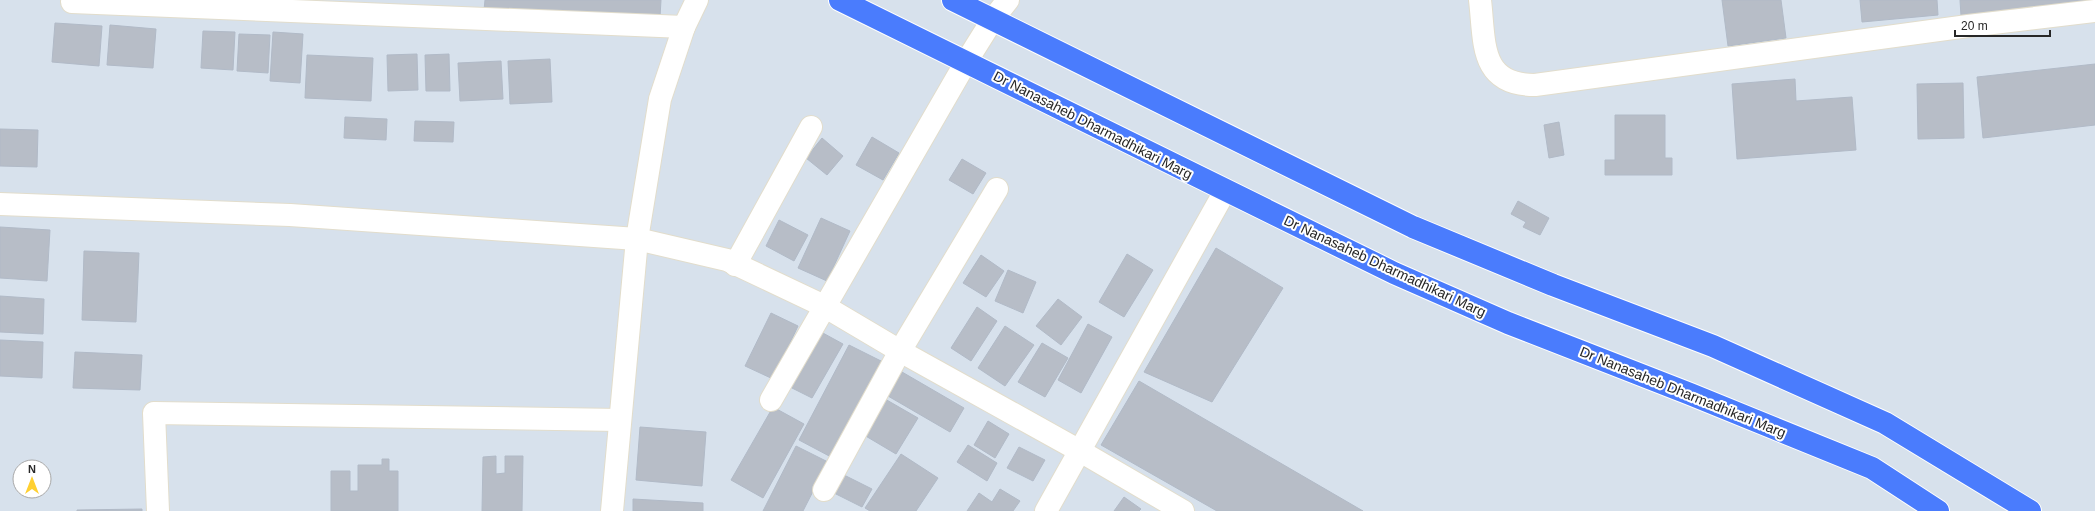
<svg xmlns="http://www.w3.org/2000/svg" width="2095" height="511" font-family="Arial,sans-serif">
  <rect width="100%" height="100%" fill="#d7e1ec"/>
  <g fill="#b7bdc7" stroke="#b1bac7">
    <polygon points="485,0 661,0 660,17 484,10"/>
    <polygon points="1722,0 1781,0 1786,38 1728,46"/>
    <polygon points="1860,0 1937,0 1938,15 1862,22"/>
    <polygon points="1960,0 2095,0 2095,2 1961,16"/>
    <polygon points="55,23 102,26 99,66 52,62"/>
    <polygon points="110,25 156,29 153,68 107,65"/>
    <polygon points="203,31 235,32 233,70 201,68"/>
    <polygon points="273,32 303,34 300,83 270,81"/>
    <polygon points="239,34 270,35 268,73 237,71"/>
    <polygon points="417,54 418,90 388,91 387,55"/>
    <polygon points="449,54 450,91 426,91 425,55"/>
    <polygon points="307,55 373,58 371,101 305,98"/>
    <polygon points="550,59 552,102 510,104 508,61"/>
    <polygon points="501,61 503,99 460,101 458,63"/>
    <polygon points="2095,64 2095,125 1983,138 1977,77"/>
    <polygon points="1795,79 1796,101 1852,97 1856,150 1737,159 1732,84"/>
    <polygon points="1963,83 1964,138 1918,139 1917,84"/>
    <polygon points="1615,115 1665,115 1665,158 1672,158 1672,175 1605,175 1605,160 1615,160"/>
    <polygon points="345,117 387,119 386,140 344,138"/>
    <polygon points="415,121 454,122 453,142 414,141"/>
    <polygon points="1559,122 1564,155 1549,158 1544,125"/>
    <polygon points="0,129 38,130 37,167 0,166"/>
    <polygon points="872,137 899,153 883,180 856,165"/>
    <polygon points="822,138 843,156 827,175 806,158"/>
    <polygon points="962,159 986,173 973,194 949,180"/>
    <polygon points="1518,201 1549,218 1540,235 1523,227 1526,222 1511,214"/>
    <polygon points="821,218 850,231 827,281 798,268"/>
    <polygon points="779,220 808,235 794,261 766,246"/>
    <polygon points="0,227 50,230 47,281 0,278"/>
    <polygon points="1216,248 1283,288 1212,402 1144,372"/>
    <polygon points="84,251 139,253 136,322 82,320"/>
    <polygon points="1127,254 1153,270 1124,317 1099,302"/>
    <polygon points="981,255 1004,271 986,297 963,283"/>
    <polygon points="1008,270 1036,282 1023,313 995,301"/>
    <polygon points="0,296 44,299 43,334 0,332"/>
    <polygon points="1058,299 1082,317 1061,345 1036,326"/>
    <polygon points="977,307 997,321 971,361 951,348"/>
    <polygon points="771,313 798,326 773,379 745,366"/>
    <polygon points="1088,324 1112,337 1081,393 1058,380"/>
    <polygon points="1005,326 1034,345 1005,386 978,368"/>
    <polygon points="821,332 843,344 812,398 790,387"/>
    <polygon points="0,340 43,342 42,378 0,376"/>
    <polygon points="1042,343 1068,358 1045,397 1018,382"/>
    <polygon points="849,345 883,362 833,458 799,440"/>
    <polygon points="75,352 142,355 140,390 73,388"/>
    <polygon points="902,372 964,408 950,432 888,396"/>
    <polygon points="1139,381 1363,511 1217,511 1101,445"/>
    <polygon points="885,399 918,418 896,454 864,435"/>
    <polygon points="773,407 804,424 763,498 731,480"/>
    <polygon points="988,421 1009,434 995,458 974,445"/>
    <polygon points="640,427 706,432 702,486 636,480"/>
    <polygon points="968,445 997,463 987,481 957,462"/>
    <polygon points="796,446 828,462 803,511 763,511"/>
    <polygon points="1019,447 1045,460 1033,481 1007,468"/>
    <polygon points="901,454 938,478 916,511 870,511 865,508"/>
    <polygon points="496,456 496,474 505,473 505,456 523,456 522,511 482,511 483,457"/>
    <polygon points="382,459 389,459 389,471 398,471 398,511 331,511 331,471 350,471 350,491 358,491 358,465 382,465"/>
    <polygon points="840,473 872,489 862,507 830,491"/>
    <polygon points="1000,489 1020,501 1013,511 967,511 979,493 992,502"/>
    <polygon points="1124,497 1141,509 1139,511 1114,511"/>
    <polygon points="633,499 703,503 703,511 633,511"/>
    <polygon points="142,509 142,511 77,511 77,510"/>
  </g>
  <g fill="none" stroke-linecap="round" stroke-linejoin="round">
    <defs>
      <g id="minor">
        <path d="M1480 0C1485 42 1479 85 1535 85L1968 26 2095 11"/>
        <polyline points="72,2 684,27"/>
        <polyline points="0,204 290,215 637,239 727,260 824,306 900,351 1080,451 1183,511"/>
        <polyline points="735,265 811,127"/>
        <polyline points="771,400 966,62 993,19 1008,0"/>
        <polyline points="824,490 900,351 997,189"/>
        <polyline points="158,511 154,413 620,420"/>
        <polyline points="612,511 637,239 660,99 684,27 697,0"/>
        <polyline points="1046,511 1225,191"/>
      </g>
      <g id="major">
        <polyline points="840,0 1394,273 1508,323 1690,394 1872,468 1938,511"/>
        <polyline points="953,0 1413,227 1553,285 1713,346 1885,423 2030,511"/>
      </g>
    </defs>
    <use href="#minor" stroke="#e2ddcc" stroke-width="24"/>
    <use href="#major" stroke="#fff" stroke-width="24"/>
    <use href="#minor" stroke="#fff" stroke-width="22"/>
    <use href="#major" stroke="#4a7cfd" stroke-width="22"/>
  </g>
  <g text-anchor="middle" dominant-baseline="central" stroke-width="4" stroke-linejoin="round" paint-order="stroke">
    <g font-size="14" fill="#272727" stroke="#fff">
      <text transform="translate(1093 125) rotate(27)">Dr Nanasaheb Dharmadhikari Marg</text>
      <text transform="translate(1385 266) rotate(25)">Dr Nanasaheb Dharmadhikari Marg</text>
      <text transform="translate(1683 392) rotate(22)">Dr Nanasaheb Dharmadhikari Marg</text>
    </g>
  </g>
  <g transform="translate(32 479)"><circle r="19" fill="#ffffff" stroke="#a9a9a9"/>
  <path d="M0-3L7 15L0 10L-7 15Z" fill="#ffd031"/>
  <text y="-6" font-size="11" font-weight="bold" text-anchor="middle" fill="#272727">N</text>
  </g>
  <path d="M1955 30v6h95v-6" fill="none" stroke="#272727" stroke-width="2"/>
  <text x="1961" y="30" font-size="12" fill="#272727" stroke="#ffffff" stroke-width="3" paint-order="stroke">20 m</text>
</svg>
